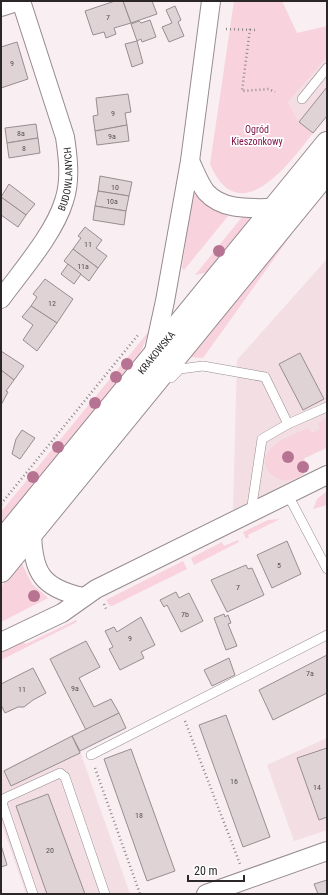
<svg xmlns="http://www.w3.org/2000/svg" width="328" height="895" font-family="'Roboto Condensed',sans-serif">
  <rect width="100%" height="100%" fill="#f9eef1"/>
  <g fill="#f2dee3">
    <polygon points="327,56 327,116 313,133 299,122 288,102"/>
    <polygon points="327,259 327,448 301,460 304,475 233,510 237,360"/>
    <polygon points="72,736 80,751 130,894 26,894 1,822 1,771"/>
    <polygon points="327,738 327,830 294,841 267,765"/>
  </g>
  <g fill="#f8d2dd">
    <path d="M234 1H282L297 33 327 26V57L288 102 299 122 313 133C289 164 239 232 210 164Z"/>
    <polygon points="193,190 208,206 228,216 184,270 182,268"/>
    <polygon points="243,216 254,216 209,272 195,275"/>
    <polygon points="288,233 291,235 203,358 187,357"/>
    <polygon points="150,330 136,362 1,528 1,512"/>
    <path d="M327 418V447L304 458 307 468 304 473C284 492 253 470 270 449 279 439 297 433 309 428L312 433 320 429 318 423Z"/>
    <polygon points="327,491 327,505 313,509 317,499"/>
    <polygon points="280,519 248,535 249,537 246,539 243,532 268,520"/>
    <polygon points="238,540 239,542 194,565 191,558 222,542 224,546"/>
    <polygon points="183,561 187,569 112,606 109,605 106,600"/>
    <polygon points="21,562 32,584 48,598 1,622 1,587"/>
    <polygon points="76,620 77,622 1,660 1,649 21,641 26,644"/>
  </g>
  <g fill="#dfd3d6" stroke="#988d90">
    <polygon points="115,1 123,1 131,23 114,28 116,34 106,38 104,32 93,35 85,11"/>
    <polygon points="123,1 152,1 157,14 131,23"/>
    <polygon points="175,6 181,20 178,22 184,36 169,42 162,27 172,23 166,10"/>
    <polygon points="150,20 156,37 142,42 141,39 137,41 131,24 139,21 141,23"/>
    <polygon points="137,41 143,63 132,67 125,44"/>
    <polygon points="17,42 28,79 1,88 1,47"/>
    <polygon points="327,87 327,116 313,133 299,122"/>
    <polygon points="128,94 131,112 125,113 127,125 95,131 93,116 98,115 96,98"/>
    <polygon points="36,124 38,138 7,143 5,128"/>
    <polygon points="127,125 129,141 97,145 95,131"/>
    <polygon points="38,138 40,153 9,158 7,143"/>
    <polygon points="100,176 132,182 129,196 98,191"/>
    <polygon points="9,184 35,204 26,215 1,197"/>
    <polygon points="98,191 129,196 126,211 95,206"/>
    <polygon points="1,197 26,215 18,227 1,215"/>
    <polygon points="95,206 126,211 124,225 93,220"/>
    <polygon points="85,227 102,240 96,248 107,256 98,268 73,249 81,238 78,236"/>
    <polygon points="73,249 98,268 89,281 64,261"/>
    <polygon points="68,264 81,274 74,284 61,274"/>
    <polygon points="45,279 73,299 57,323 31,306 37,297 33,294"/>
    <polygon points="31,306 57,323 37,351 23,340 33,325 22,317"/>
    <polygon points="1,351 24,366 14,380 1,370"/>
    <polygon points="300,353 324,399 303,410 279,364"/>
    <polygon points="1,370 14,380 6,391 8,392 1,405"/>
    <polygon points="22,430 35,438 20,459 12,454 16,439"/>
    <polygon points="287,541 301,574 272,588 257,555"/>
    <polygon points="246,565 248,569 252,568 264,595 227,612 211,580"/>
    <polygon points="176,592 179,598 189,593 203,621 181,632 167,605 164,607 160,600"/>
    <polygon points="224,614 225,617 228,615 231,623 228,624 237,646 226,650 214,618"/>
    <polygon points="141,617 155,645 141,652 144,658 120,670 109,649 113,647 105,631 114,627 117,632"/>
    <polygon points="86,641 100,667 79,678 94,707 111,699 119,713 86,730 50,659"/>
    <polygon points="327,655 327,693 273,720 259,690"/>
    <polygon points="229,658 235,675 212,686 204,670"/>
    <polygon points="33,668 46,693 33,700 24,707 18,707 5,713 1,705 1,684"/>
    <polygon points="119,713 126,728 80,751 72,736"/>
    <polygon points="226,715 270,837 243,847 199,725"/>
    <polygon points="72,736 80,753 11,786 4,771"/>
    <polygon points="327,748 327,817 319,820 297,758"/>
    <polygon points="131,749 175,871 147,881 104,759"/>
    <polygon points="48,794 85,894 47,894 16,806"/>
    <polygon points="1,845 7,865 1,867"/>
    <polygon points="327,880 327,894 318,894 314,884"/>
  </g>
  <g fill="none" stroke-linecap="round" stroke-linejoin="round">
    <defs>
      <g id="lane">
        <polyline points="302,99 327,68"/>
        <polyline points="171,378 180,369 203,366 265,377 288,424"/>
        <polyline points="288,495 327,569"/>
        <polyline points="251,512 262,439 288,424 327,407"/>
        <polyline points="91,755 327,635"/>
        <polyline points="33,894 2,803 5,798 60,773 65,777 105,894"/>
      </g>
      <g id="street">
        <polyline points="1,7 20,1"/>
        <path d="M190 161C195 171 199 183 206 192 223 211 251 208 274 208"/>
        <path id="s1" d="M1 299C22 270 54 234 64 201 71 181 68 157 65 137L21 1"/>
        <polyline points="153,356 165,301 190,161 211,1"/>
        <path d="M32 533C33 573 42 588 83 597"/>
        <polyline points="1,642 62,613 96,589 327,475"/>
        <polyline points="206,894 327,851"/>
      </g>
      <g id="secondary">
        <path id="s2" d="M1 542 327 143"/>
        <polyline points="1,571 327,172"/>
      </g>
    </defs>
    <use href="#lane" stroke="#968b8e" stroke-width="10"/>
    <use href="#street" stroke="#968b8e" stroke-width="20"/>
    <use href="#secondary" stroke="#968b8e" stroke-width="24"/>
    <g stroke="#8e8789" stroke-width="2.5" stroke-dasharray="1 3" stroke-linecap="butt">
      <polyline points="226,29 255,30"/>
      <polyline points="250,29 242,91 269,89 275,92"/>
      <polyline points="1,504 138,335"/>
      <polyline points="104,604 107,611"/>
      <polyline points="185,721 240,864"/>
      <polyline points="95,768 140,894"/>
    </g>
    <use href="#lane" stroke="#fff" stroke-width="9"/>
    <use href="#street" stroke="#fff" stroke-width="18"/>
    <use href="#secondary" stroke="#fff" stroke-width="22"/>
  </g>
  <g fill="#b67492">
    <circle cx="219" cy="251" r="6"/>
    <circle cx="127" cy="364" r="6"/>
    <circle cx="116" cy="377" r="6"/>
    <circle cx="95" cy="403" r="6"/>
    <circle cx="58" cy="447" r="6"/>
    <circle cx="288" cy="457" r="6"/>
    <circle cx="303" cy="467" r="6"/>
    <circle cx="33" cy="477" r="6"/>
    <circle cx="34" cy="596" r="6"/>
  </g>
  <g text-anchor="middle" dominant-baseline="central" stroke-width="3.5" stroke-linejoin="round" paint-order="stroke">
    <g font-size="8" fill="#585254">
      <text x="108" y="17">7</text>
      <text x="12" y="63">9</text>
      <text x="113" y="113">9</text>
      <text x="21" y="133">8a</text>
      <text x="112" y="136">9a</text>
      <text x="24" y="148">8</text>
      <text x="115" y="187">10</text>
      <text x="112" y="201">10a</text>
      <text x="88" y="244">11</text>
      <text x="83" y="266">11a</text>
      <text x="52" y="303">12</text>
      <text x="279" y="565">5</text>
      <text x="238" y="587">7</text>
      <text x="185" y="614">7b</text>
      <text x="130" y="638">9</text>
      <text x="310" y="673">7a</text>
      <text x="75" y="688">9a</text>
      <text x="22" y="689">11</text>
      <text x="234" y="781">16</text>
      <text x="317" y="787">14</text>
      <text x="139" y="815">18</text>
      <text x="50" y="850">20</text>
    </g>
    <g font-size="10" fill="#7f1044" stroke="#fefefe">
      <text x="257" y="129">Ogród<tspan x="257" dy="12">Kieszonkowy</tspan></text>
    </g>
    <g font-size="10" fill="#2b2728" stroke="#fefefe">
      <text stroke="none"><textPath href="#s1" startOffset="139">BUDOWLANYCH</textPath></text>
      <text stroke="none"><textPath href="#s2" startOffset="245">KRAKOWSKA</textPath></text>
    </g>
  </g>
  <rect width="328" height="895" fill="none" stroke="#2b2728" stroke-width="4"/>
  <path d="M188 875v6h56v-6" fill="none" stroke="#2b2728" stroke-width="2"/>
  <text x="194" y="875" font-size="12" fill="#2b2728" stroke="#fefefe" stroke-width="3" paint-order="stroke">20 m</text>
</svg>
